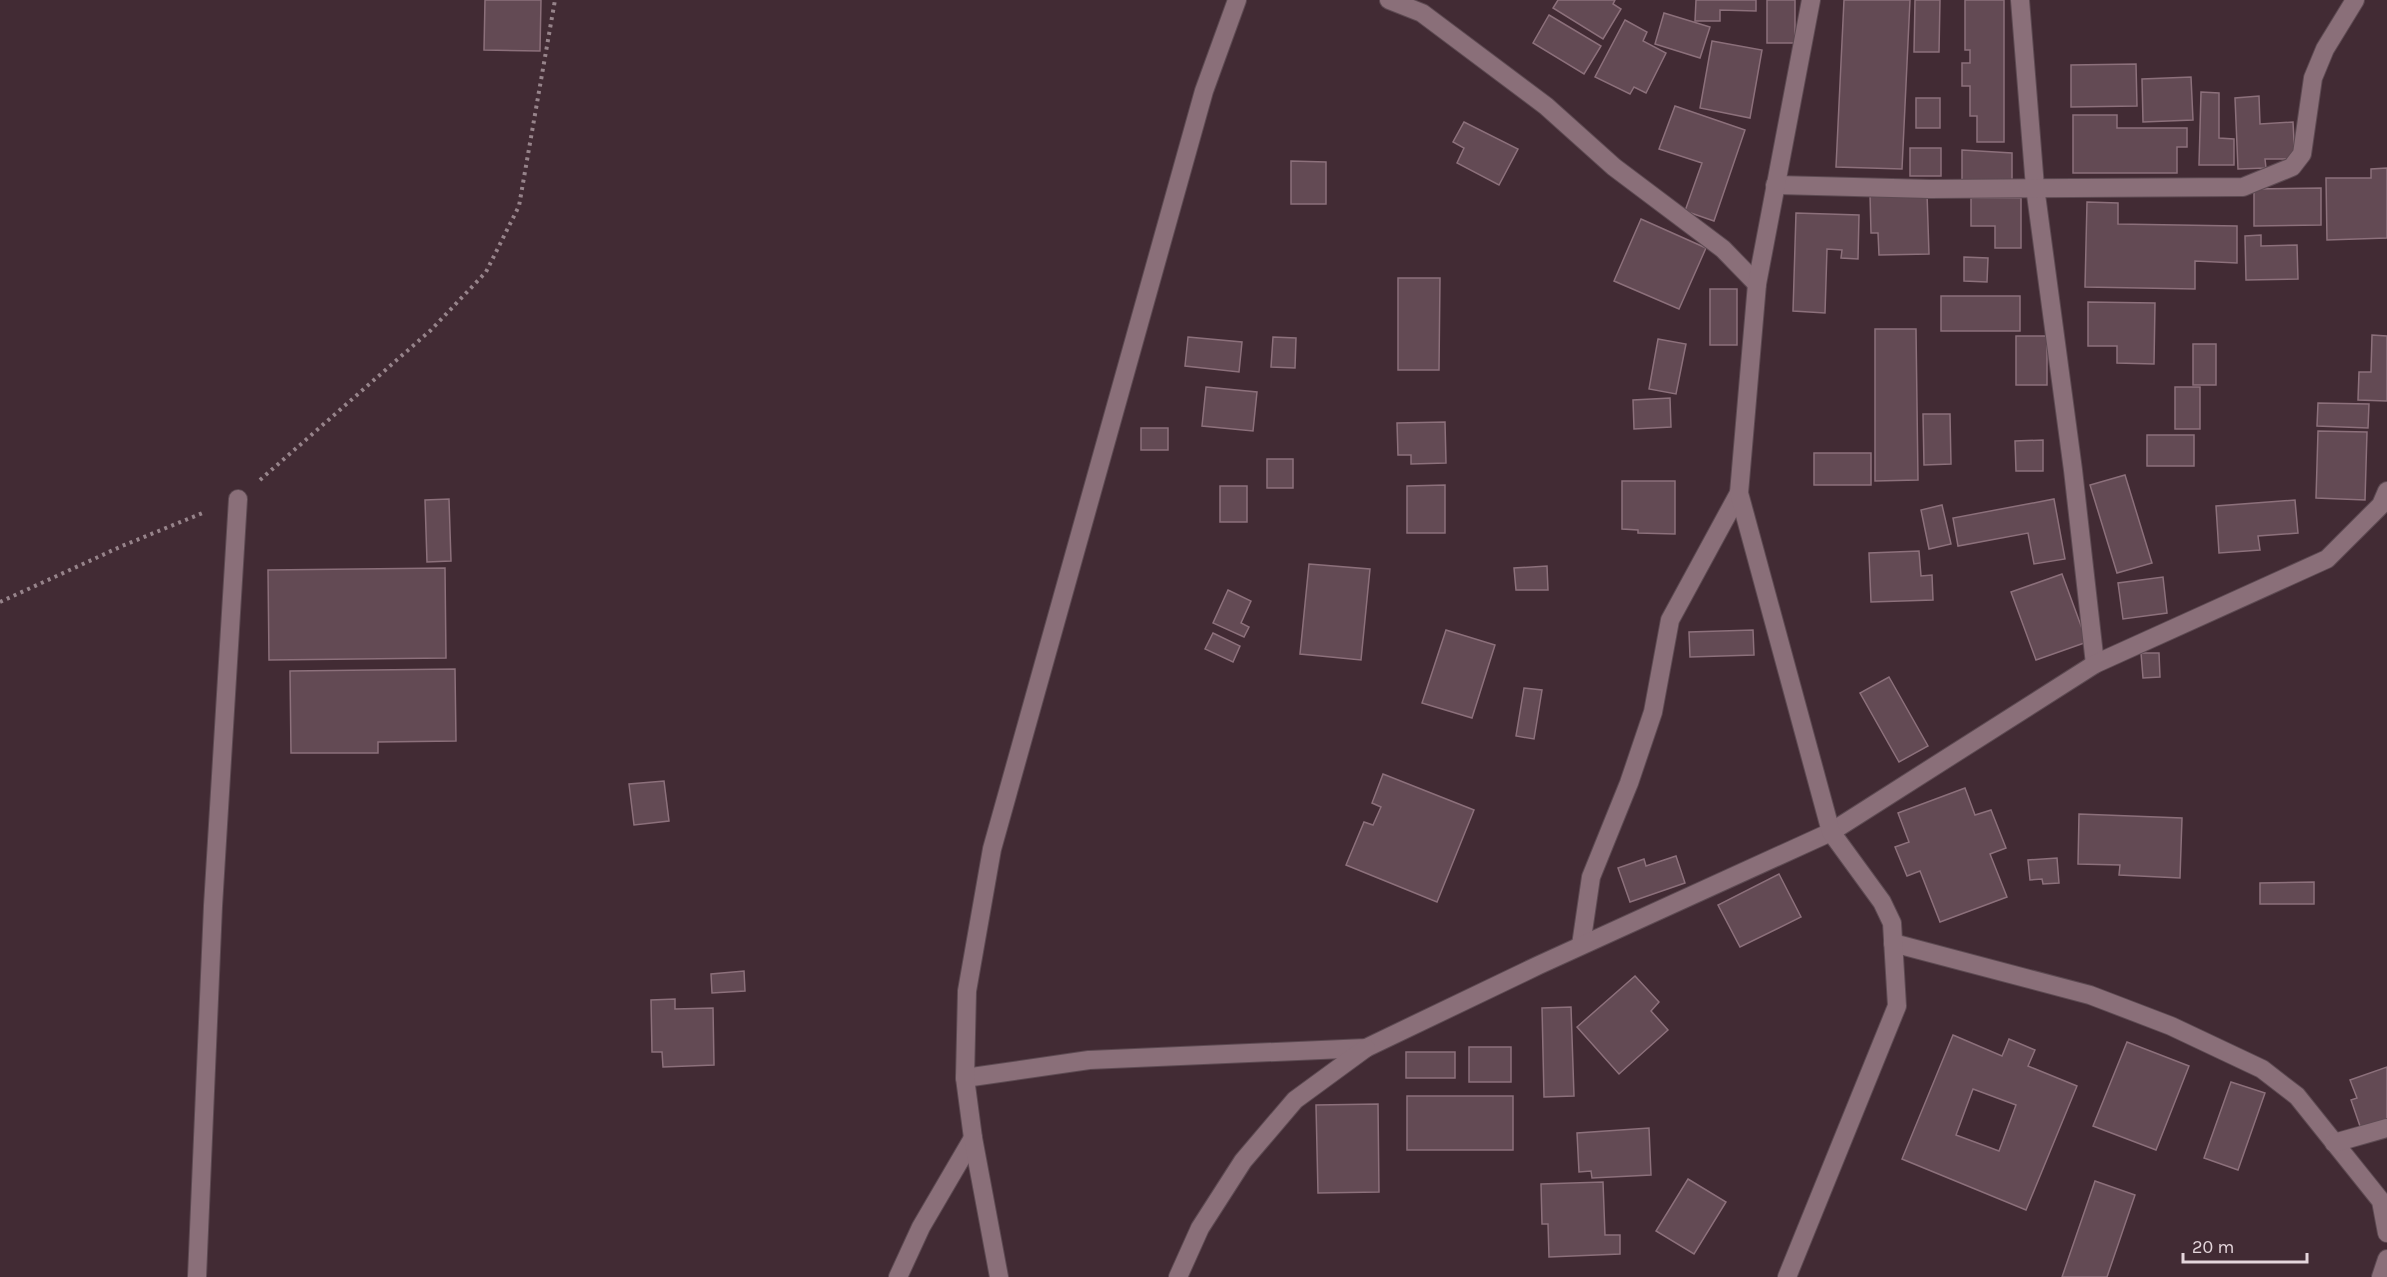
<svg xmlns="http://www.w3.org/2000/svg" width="2387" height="1277" font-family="Karla,sans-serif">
  <rect width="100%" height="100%" fill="#422b34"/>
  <g fill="#634a54" stroke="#8c707b" stroke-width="1.5" fill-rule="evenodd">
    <polygon points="485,0 541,0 540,51 484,50"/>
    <polygon points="1558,0 1615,0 1613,4 1621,9 1603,39 1553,8"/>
    <polygon points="1696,0 1756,0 1756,11 1720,10 1720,21 1695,21"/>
    <rect x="1767" y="0" width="28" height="43"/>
    <polygon points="1844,0 1910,0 1902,169 1836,167"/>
    <polygon points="1915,0 1940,0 1939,52 1914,52"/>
    <polygon points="1965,0 2004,0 2004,142 1977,142 1977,116 1970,116 1970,86 1962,86 1962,63 1970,63 1970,50 1965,50"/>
    <polygon points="1664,13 1710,27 1700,58 1655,44"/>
    <polygon points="1549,15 1601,46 1584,74 1533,43"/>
    <polygon points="1625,20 1647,32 1643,41 1666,53 1646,93 1634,87 1630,94 1595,77"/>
    <polygon points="1712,41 1762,50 1750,118 1700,108"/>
    <polygon points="2136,64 2137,106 2071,107 2071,65"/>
    <polygon points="2191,77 2193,120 2143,122 2142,79"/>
    <polygon points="2201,92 2219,93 2219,138 2234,139 2234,165 2199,165"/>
    <polygon points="2259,96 2260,124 2293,122 2295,159 2265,159 2266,168 2238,169 2235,98"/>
    <rect x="1916" y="98" width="24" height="30"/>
    <polygon points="1675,106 1745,130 1714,221 1685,211 1702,163 1659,149"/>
    <polygon points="2073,115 2117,115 2117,128 2187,128 2187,147 2177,147 2177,173 2073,173"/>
    <polygon points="1464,122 1518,149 1499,185 1457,163 1464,148 1453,142"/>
    <rect x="1910" y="148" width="31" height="28"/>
    <polygon points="1962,150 2012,153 2012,180 1962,180"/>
    <polygon points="1291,161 1326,162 1326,204 1291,204"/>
    <polygon points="2387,168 2387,238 2327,240 2326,178 2371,178 2371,169"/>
    <polygon points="2321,188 2321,225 2254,226 2254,189"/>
    <polygon points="1927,193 1929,254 1879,255 1878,233 1871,233 1870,194"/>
    <polygon points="1971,198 2021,198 2021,248 1995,248 1995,226 1971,226"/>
    <polygon points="2087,202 2118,203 2118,224 2237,226 2237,263 2195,261 2195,289 2085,287"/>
    <polygon points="1796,213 1859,215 1858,259 1841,258 1842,250 1827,249 1825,313 1793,311"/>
    <polygon points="1641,219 1706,248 1679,309 1614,281"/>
    <polygon points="2261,235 2261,246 2297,245 2298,279 2246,280 2245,236"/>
    <polygon points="1964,257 1988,258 1987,282 1964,281"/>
    <polygon points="1398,278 1440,278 1439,370 1398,370"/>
    <rect x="1710" y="289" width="27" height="56"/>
    <rect x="1941" y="296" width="79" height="35"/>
    <polygon points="2088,302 2155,303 2154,364 2117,363 2117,346 2088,346"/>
    <polygon points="1875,329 1916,329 1918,480 1875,481"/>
    <polygon points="2372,335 2387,336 2387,401 2358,400 2359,372 2371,372"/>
    <rect x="2016" y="336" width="31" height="49"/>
    <polygon points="1188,337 1242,342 1239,372 1185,366"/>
    <polygon points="1273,337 1296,338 1295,368 1271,367"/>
    <polygon points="1658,339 1686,344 1676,394 1649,389"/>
    <rect x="2193" y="344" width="23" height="41"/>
    <polygon points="1206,387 1257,392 1253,431 1202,426"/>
    <rect x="2175" y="387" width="25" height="42"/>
    <polygon points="1670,398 1671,427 1634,429 1633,400"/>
    <polygon points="2318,403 2369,404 2368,428 2317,426"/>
    <polygon points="1923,414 1950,414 1951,464 1924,465"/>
    <polygon points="1445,422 1446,463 1411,464 1411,455 1398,455 1397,423"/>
    <rect x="1141" y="428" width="27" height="22"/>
    <polygon points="2318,431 2367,432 2365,500 2316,498"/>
    <rect x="2147" y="435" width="47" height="31"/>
    <polygon points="2043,440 2043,471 2016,471 2015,441"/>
    <rect x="1814" y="453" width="57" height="32"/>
    <rect x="1267" y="459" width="26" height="29"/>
    <polygon points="2125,475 2152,563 2117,573 2090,485"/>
    <polygon points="1622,481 1675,481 1675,534 1638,533 1638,530 1622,529"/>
    <polygon points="1445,485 1445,533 1407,533 1407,486"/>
    <rect x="1220" y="486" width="27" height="36"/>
    <polygon points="449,499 451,561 427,562 425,500"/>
    <polygon points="2054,499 2065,559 2034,564 2028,533 1958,546 1953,518"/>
    <polygon points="2295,500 2298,533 2258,536 2260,550 2219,553 2216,506"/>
    <polygon points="1942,505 1951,544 1929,549 1921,510"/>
    <polygon points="1919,551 1921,576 1932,575 1933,600 1871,602 1869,553"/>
    <polygon points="1309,564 1370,569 1361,660 1300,654"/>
    <polygon points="1547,566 1548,590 1516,590 1514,568"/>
    <polygon points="445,568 446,658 269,660 268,570"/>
    <polygon points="2062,574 2087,642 2036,660 2011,592"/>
    <polygon points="2163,577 2167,613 2123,619 2118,583"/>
    <polygon points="1228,590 1251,601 1241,623 1249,627 1244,637 1213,623"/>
    <polygon points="1446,630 1495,645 1472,718 1422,703"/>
    <polygon points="1753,630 1754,655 1690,657 1689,632"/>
    <polygon points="1213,633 1240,646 1233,662 1205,649"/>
    <polygon points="2141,653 2159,653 2160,677 2143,678"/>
    <polygon points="455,669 456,741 378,742 378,753 291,753 290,671"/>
    <polygon points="1889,677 1928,746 1899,762 1860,693"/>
    <polygon points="1524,688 1542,690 1534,739 1516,736"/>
    <polygon points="1383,774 1474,810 1437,902 1346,865 1364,822 1373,825 1381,807 1372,803"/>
    <polygon points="664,781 669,821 634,825 629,784"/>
    <polygon points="1965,788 1975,815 1991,810 2006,848 1990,854 2007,897 1940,922 1920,871 1907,876 1895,847 1909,842 1898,813"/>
    <polygon points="2079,814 2182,818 2180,878 2119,875 2120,865 2078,864"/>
    <polygon points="1676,856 1685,883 1630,902 1618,868 1644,859 1646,866"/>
    <polygon points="2057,858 2059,883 2043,884 2042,879 2030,880 2028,860"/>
    <polygon points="1779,874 1801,917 1740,947 1718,905"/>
    <polygon points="2314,882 2314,904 2260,904 2260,883"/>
    <polygon points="744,971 745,991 712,993 711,974"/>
    <polygon points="1635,976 1659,1002 1651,1011 1668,1030 1619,1074 1577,1027"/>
    <polygon points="675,999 675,1009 713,1008 714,1065 663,1067 662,1052 652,1052 651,1000"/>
    <polygon points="1571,1007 1574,1096 1544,1097 1542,1008"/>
    <path d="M1953 1035 2002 1056 2009 1039 2035 1050 2028 1066 2077 1086 2026 1210 1902 1159ZM1973 1089 2016 1105 1999 1151 1956 1135Z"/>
    <polygon points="2127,1042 2189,1066 2156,1150 2093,1126"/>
    <rect x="1469" y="1047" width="42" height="35"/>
    <rect x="1406" y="1052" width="49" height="26"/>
    <polygon points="2387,1067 2387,1120 2361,1129 2351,1100 2357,1098 2350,1080"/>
    <polygon points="2231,1082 2265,1093 2238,1170 2204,1158"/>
    <rect x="1407" y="1096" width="106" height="54"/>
    <polygon points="1378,1104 1379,1192 1318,1193 1316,1105"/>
    <polygon points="1649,1128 1651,1175 1592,1178 1591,1171 1579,1172 1577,1133"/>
    <polygon points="1688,1179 1726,1202 1694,1254 1656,1231"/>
    <polygon points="2095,1181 2135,1195 2107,1277 2062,1277"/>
    <polygon points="1603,1182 1605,1235 1620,1235 1620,1254 1549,1257 1548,1224 1542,1224 1541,1184"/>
  </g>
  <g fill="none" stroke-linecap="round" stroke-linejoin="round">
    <defs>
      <g id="minor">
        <polyline points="1389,0 1422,13 1546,106 1614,167 1723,249 1757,284"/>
        <polyline points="2020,0 2035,187 2073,470 2095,664"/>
        <polyline points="1775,185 1930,189 2243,187 2292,167 2302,154 2313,78 2325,49 2355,0"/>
        <polyline points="1893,943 2090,995 2171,1026 2262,1069 2297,1096 2381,1201 2387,1233"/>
        <polyline points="1581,945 1591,877 1629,783 1653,712 1670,620 1739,493"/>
        <polyline points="965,1078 1089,1060 1366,1048 1539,965 1831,832 2095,664 2327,559 2381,505 2387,491"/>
        <polyline points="2334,1143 2387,1128"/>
        <polyline points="197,1277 213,906 238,499"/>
        <polyline points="898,1277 921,1227 973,1138"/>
        <polyline points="999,1277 973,1138 965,1078 967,991 992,849 1204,91 1237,0"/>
        <polyline points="1178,1277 1200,1228 1243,1161 1295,1100 1366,1048"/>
        <polyline points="1787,1277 1897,1006 1892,923 1882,902 1831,832 1739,493 1757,284 1811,0"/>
        <polyline points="2381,1277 2387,1259"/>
      </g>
    </defs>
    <use href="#minor" stroke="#5d4a52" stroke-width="20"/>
    <g stroke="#97848b" stroke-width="4" stroke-dasharray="3 4.5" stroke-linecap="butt">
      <polyline points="260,480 431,330 486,272 519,206 555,0"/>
      <polyline points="0,602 122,546 205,512"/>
    </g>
    <use href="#minor" stroke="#8a6f79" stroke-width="18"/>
  </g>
  <path d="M2183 1253v9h124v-9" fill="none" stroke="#e5d6dc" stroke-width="3"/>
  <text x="2192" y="1253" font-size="18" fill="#e5d6dc" stroke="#422b34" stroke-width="4.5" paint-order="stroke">20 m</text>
</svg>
